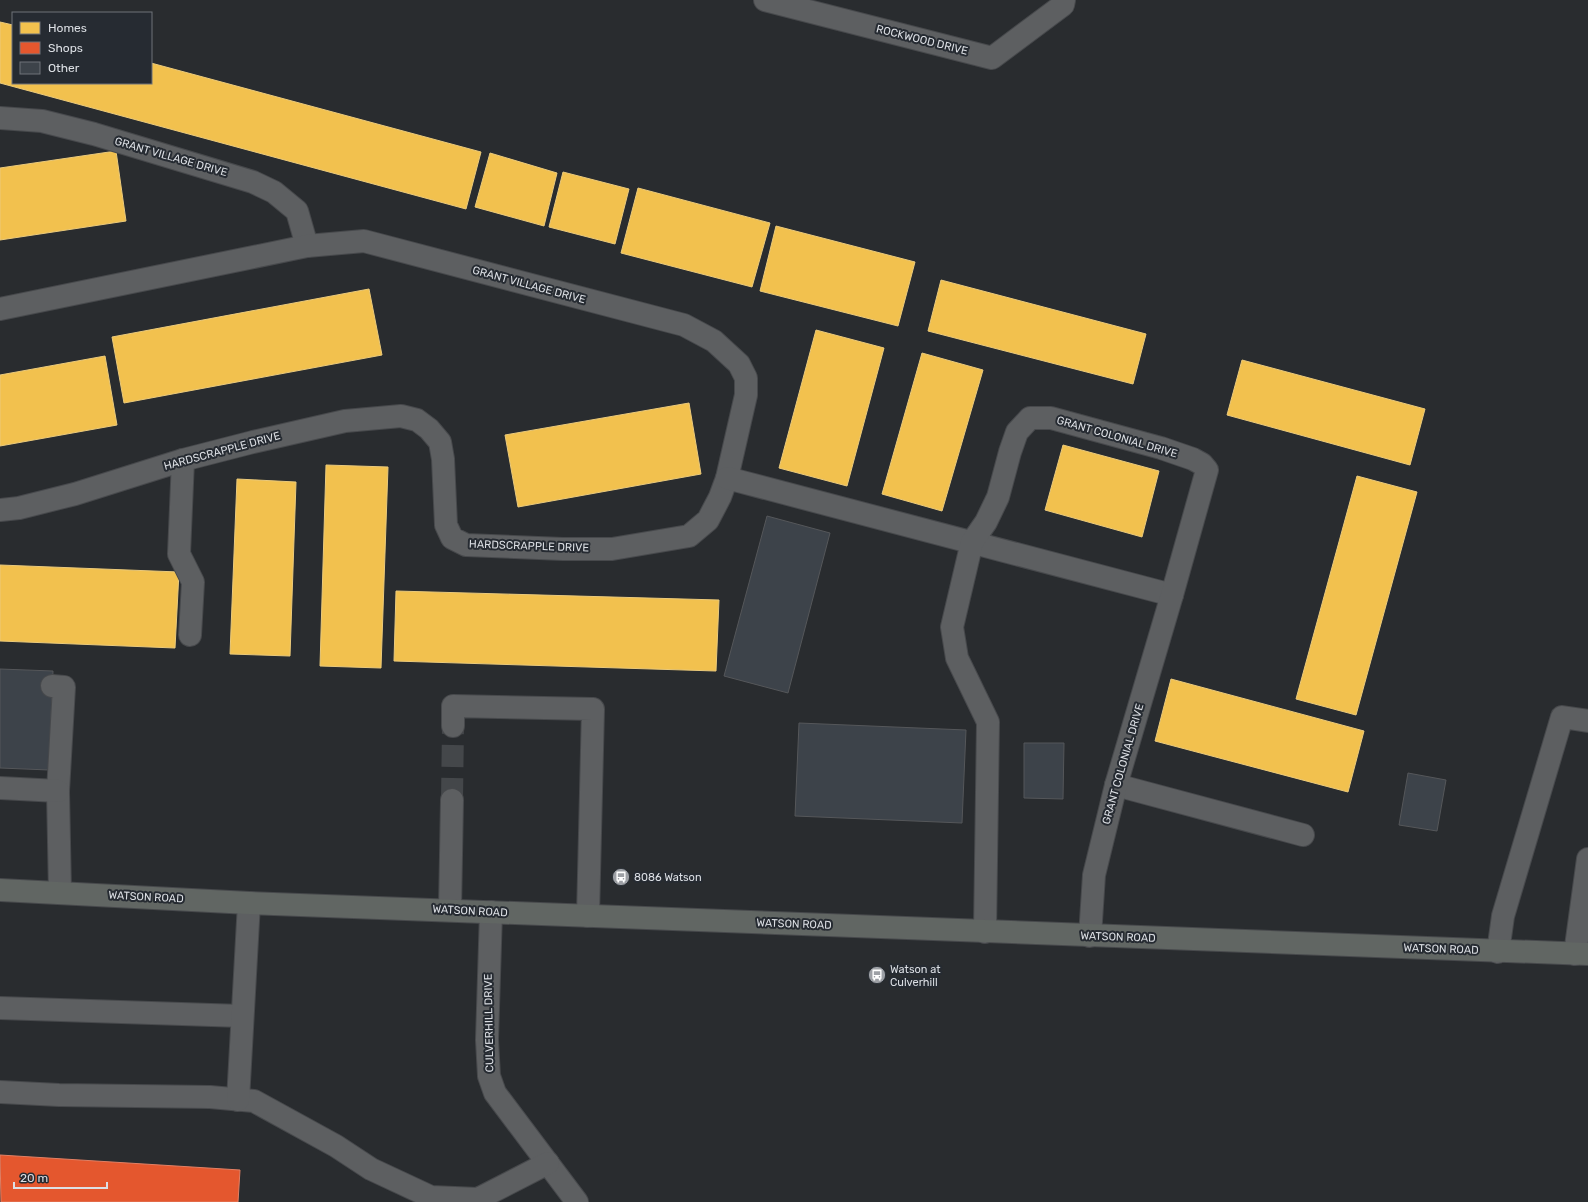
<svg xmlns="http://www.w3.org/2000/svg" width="1588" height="1202" font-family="Rubik,sans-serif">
  <rect width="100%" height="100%" fill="#292c2f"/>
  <g fill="#f2c14e" stroke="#ebca7b">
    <polygon points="0,22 13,25 13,83 151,83 151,63 481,152 466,209 0,83"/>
    <polygon points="116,151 126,221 0,240 0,168"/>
    <polygon points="490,153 557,173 544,226 475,207"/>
    <polygon points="563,172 629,189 615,244 549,227"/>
    <polygon points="638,188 770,223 752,287 621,253"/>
    <polygon points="776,226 915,262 898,326 760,291"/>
    <polygon points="941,280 1146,334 1133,384 928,331"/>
    <polygon points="369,289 382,355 124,403 112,337"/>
    <polygon points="816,330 884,348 847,486 779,468"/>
    <polygon points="922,353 983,370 942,511 882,494"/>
    <polygon points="105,356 117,425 0,446 0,375"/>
    <polygon points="1242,360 1425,409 1410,465 1227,415"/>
    <polygon points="689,403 701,474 518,507 505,435"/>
    <polygon points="1063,445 1159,471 1142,537 1045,510"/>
    <polygon points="326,465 388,467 381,668 320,666"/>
    <polygon points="1357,476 1417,492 1356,715 1296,699"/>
    <polygon points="237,479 296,482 290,656 230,654"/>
    <polygon points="0,565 179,572 175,648 0,641"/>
    <polygon points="396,591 719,600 716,671 394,661"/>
    <polygon points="1171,679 1364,731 1348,792 1155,741"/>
  </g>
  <polygon fill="#e4572e" stroke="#e28065" points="0,1155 240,1170 238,1202 1,1202"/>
  <g fill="#3d434a" stroke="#55575a">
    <polygon points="767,516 830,533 788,693 724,676"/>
    <polygon points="0,669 53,671 49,770 0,768"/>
    <polygon points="799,723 966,730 962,823 795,816"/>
    <polygon points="1024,743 1064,743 1063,799 1024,798"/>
    <polygon points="1408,773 1446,780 1437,831 1399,825"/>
  </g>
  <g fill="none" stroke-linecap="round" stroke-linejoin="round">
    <polyline stroke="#44474a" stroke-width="22" stroke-dasharray="22 11" stroke-linecap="butt" points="452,800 453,726"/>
    <defs>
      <g id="minor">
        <polyline points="765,0 992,58 1063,5 1064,0"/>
        <polyline points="0,118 42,121 94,134 253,182 274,192 297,211 307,246"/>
        <polyline points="0,309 307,246 364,241 684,325 714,341 739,364 746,378 746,395 727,478 720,497 708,520 689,536 612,549 563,549 466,545 452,538 446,525 443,459 440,442 429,429 417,420 401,416 345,421 253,442 183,460 75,494 19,508 0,510"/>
        <polyline points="183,460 179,554 193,582 190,635"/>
        <polyline points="727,478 1172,595"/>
        <polyline points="52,686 64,687 58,791 60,893"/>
        <polyline points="453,726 453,706 593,709 588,916"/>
        <polyline points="1116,785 1303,835"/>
        <polyline points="0,788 58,791"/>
        <polyline points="450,910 452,800"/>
        <polyline points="491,912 487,1040 489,1076 495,1093 577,1202"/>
        <polyline points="985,932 988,722 957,658 952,627 972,542 986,522 998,497 1010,452 1017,432 1030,418 1051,418 1161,448 1193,459 1202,464 1207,470 1172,595 1116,785 1094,875 1090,936"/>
        <polyline points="1498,952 1503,916 1562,717 1588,721"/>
        <polyline points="1575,954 1588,859"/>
        <polyline points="0,1008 242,1016"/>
        <polyline points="0,1092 59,1095 210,1097 254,1101 336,1146 371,1169 431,1197 478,1199 548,1163"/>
        <polyline points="238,1100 249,903"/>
      </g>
      <polyline id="major" points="0,890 249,903 1588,954"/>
    </defs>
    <use href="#minor" stroke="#47494c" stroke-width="24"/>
    <use href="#major" stroke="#47494c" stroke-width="24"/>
    <use href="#minor" stroke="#5d5f61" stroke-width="22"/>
    <use href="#major" stroke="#616663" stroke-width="22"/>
  </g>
  <defs>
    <symbol id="bus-disc" viewBox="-11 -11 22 22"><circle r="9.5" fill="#9da0a5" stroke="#262b32"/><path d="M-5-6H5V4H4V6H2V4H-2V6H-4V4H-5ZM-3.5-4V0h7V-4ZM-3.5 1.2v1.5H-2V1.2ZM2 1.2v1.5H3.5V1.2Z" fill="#fff"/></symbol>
  </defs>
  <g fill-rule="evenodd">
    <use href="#bus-disc" x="611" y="867" width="20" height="20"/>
    <use href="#bus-disc" x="867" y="965" width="20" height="20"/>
  </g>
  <g text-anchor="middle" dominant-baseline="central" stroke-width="4" stroke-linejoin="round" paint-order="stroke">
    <g font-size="11" fill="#dcdfe4" stroke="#262b32">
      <text transform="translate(922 40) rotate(14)">ROCKWOOD DRIVE</text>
      <text transform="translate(171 157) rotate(16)">GRANT VILLAGE DRIVE</text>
      <text transform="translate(529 285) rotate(15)">GRANT VILLAGE DRIVE</text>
      <text transform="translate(1117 437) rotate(16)">GRANT COLONIAL DRIVE</text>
      <text transform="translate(222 451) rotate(-15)">HARDSCRAPPLE DRIVE</text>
      <text transform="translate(529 546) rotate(2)">HARDSCRAPPLE DRIVE</text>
      <text transform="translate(1123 764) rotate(-74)">GRANT COLONIAL DRIVE</text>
      <text transform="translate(146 897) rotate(3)">WATSON ROAD</text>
      <text transform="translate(470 911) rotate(3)">WATSON ROAD</text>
      <text transform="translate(794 924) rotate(2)">WATSON ROAD</text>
      <text transform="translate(1118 937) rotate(2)">WATSON ROAD</text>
      <text transform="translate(1441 949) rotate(2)">WATSON ROAD</text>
      <text transform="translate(489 1023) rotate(-91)">CULVERHILL DRIVE</text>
    </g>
    <g font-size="11" fill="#dcdfe4" stroke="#262b32" text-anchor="start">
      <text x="634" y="877">8086 Watson</text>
      <text x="890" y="969">Watson at<tspan x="890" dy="13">Culverhill</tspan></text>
    </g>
  </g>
  <rect x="12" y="12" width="140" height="72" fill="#262b32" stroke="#6f7379"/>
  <rect x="20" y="22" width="20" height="12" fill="#f2c14e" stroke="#6f7379"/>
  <text x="48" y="32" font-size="12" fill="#dcdfe4">Homes</text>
  <rect x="20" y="42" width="20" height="12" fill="#e4572e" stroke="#6f7379"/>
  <text x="48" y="52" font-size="12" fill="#dcdfe4">Shops</text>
  <rect x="20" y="62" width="20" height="12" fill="#3d434a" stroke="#6f7379"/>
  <text x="48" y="72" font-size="12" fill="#dcdfe4">Other</text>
  <path d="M14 1182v6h93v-6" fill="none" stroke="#dcdfe4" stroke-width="2"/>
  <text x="20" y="1182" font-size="12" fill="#dcdfe4" stroke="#262b32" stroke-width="3" paint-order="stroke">20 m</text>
</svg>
